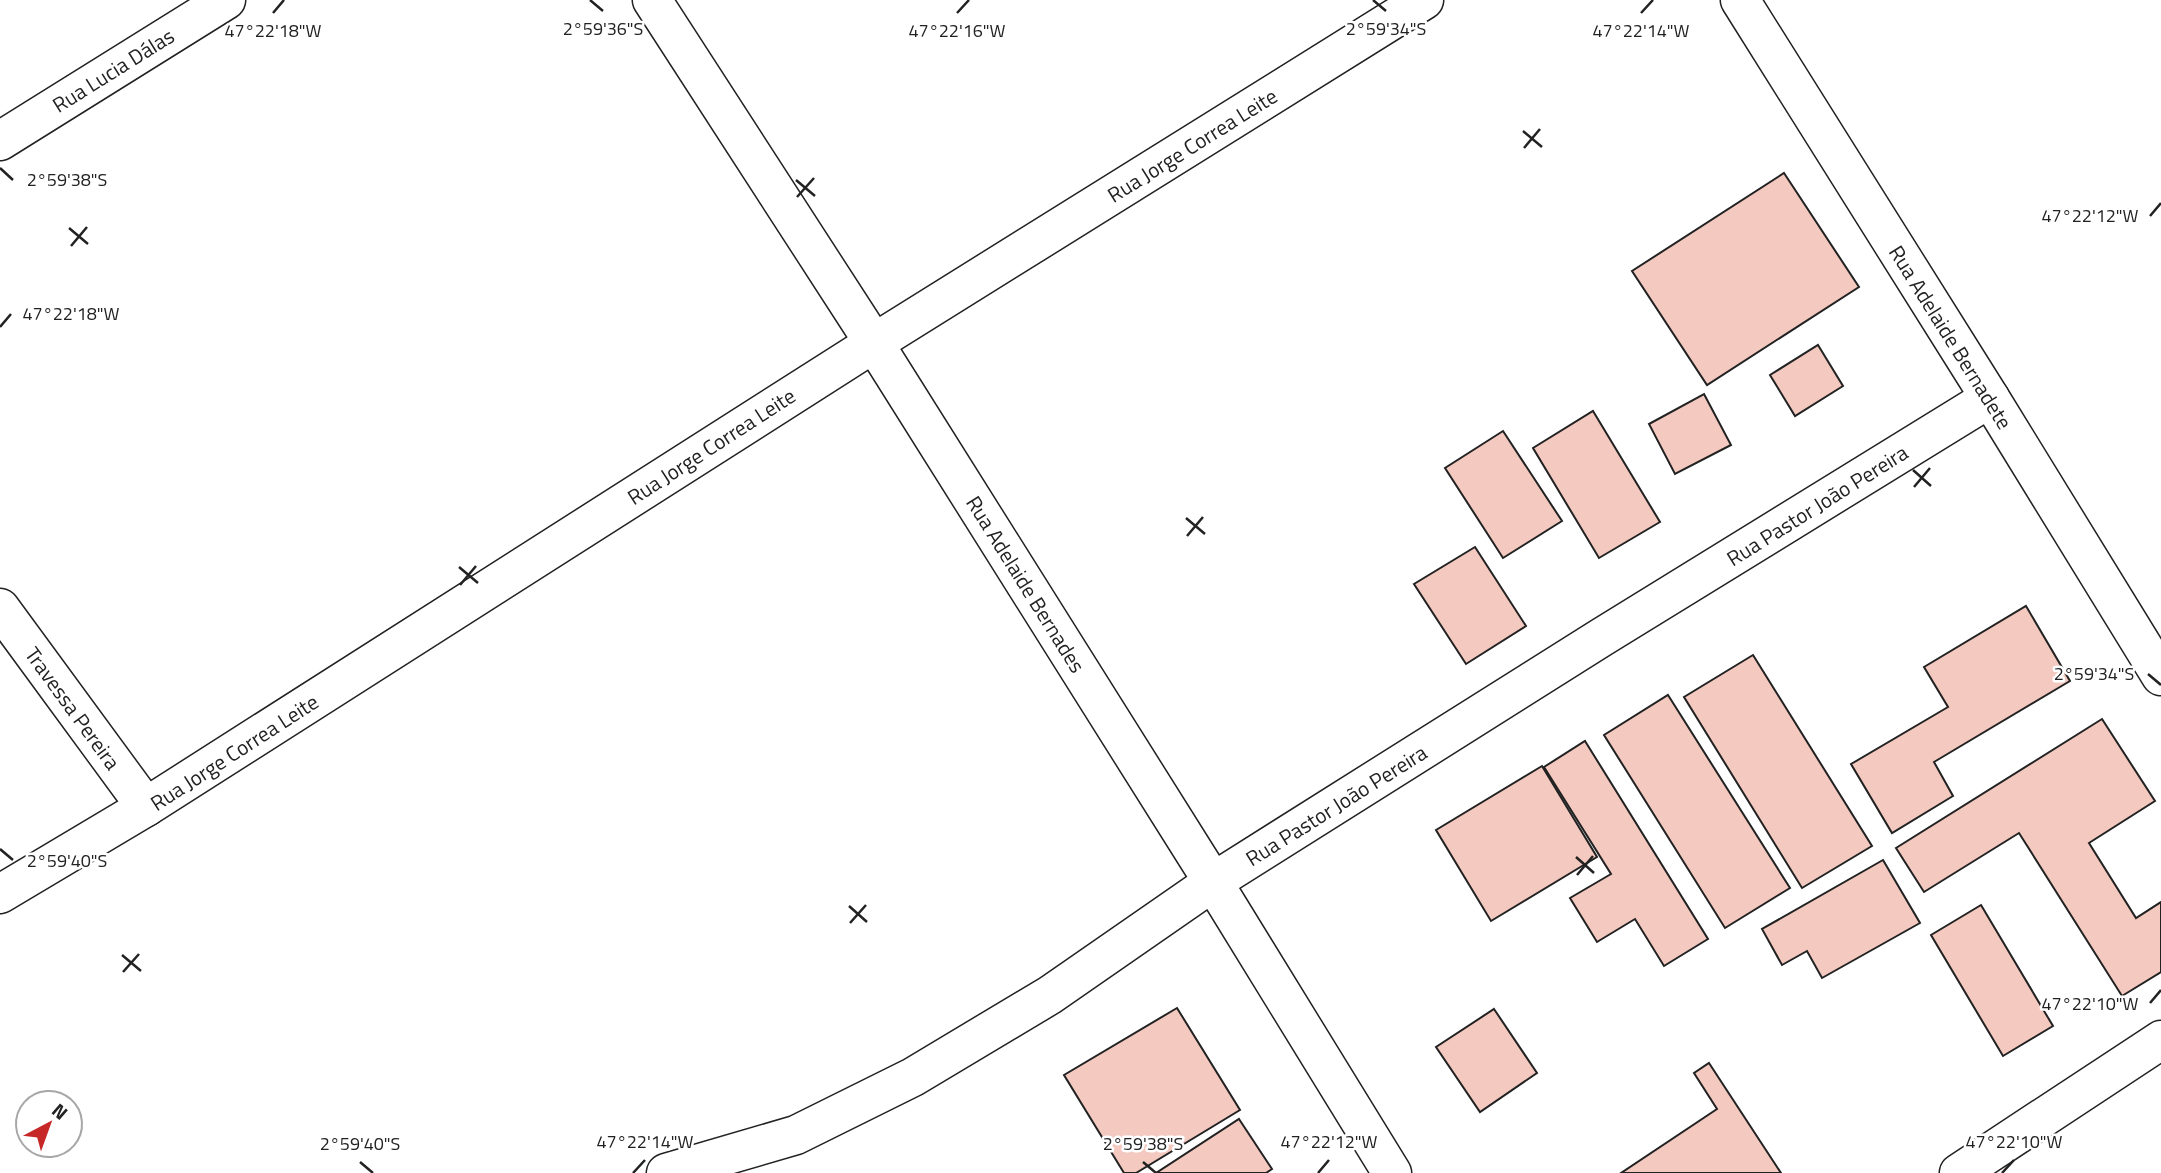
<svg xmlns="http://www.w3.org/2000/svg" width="2161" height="1173" font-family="'Titillium Web',sans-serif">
  <rect width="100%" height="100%" fill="#fff"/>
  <g fill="#f3c9c0" stroke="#222" stroke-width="2">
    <polygon points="1784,173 1859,287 1707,385 1632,271"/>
    <polygon points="1818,345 1843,386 1795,416 1770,375"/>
    <polygon points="1704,394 1731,445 1675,474 1649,424"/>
    <polygon points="1593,411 1660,522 1599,558 1533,448"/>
    <polygon points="1503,431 1562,521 1503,558 1445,468"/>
    <polygon points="1475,547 1526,626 1466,664 1414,584"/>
    <polygon points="2026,606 2070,681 1934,762 1953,796 1892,833 1851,764 1948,707 1924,667"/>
    <polygon points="1753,655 1872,846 1802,888 1684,697"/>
    <polygon points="1668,695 1790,888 1725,928 1604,735"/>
    <polygon points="2102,719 2155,801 2089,843 2136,918 2161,902 2161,972 2122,996 2019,833 1924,892 1896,848"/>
    <polygon points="1585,741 1708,939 1664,966 1635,919 1597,942 1570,898 1611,874 1544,767"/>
    <polygon points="1542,766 1597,857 1491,921 1436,830"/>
    <polygon points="1883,860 1920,923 1822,978 1807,951 1782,965 1762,929"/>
    <polygon points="1981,905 2053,1026 2003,1056 1931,935"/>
    <polygon points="1177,1008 1240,1110 1136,1173 1124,1173 1064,1075"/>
    <polygon points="1494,1009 1537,1073 1480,1112 1436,1047"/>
    <polygon points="1709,1063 1781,1173 1621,1173 1717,1109 1694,1073"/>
    <polygon points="1239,1119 1272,1169 1266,1173 1156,1173"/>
  </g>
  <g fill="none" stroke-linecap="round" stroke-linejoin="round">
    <defs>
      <g id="street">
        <polyline points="652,0 874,343 1213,882 1392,1173"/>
        <polyline points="1740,0 1990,398 2161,676"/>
        <polyline points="0,141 226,0"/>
        <polyline points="0,608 146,807"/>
        <polyline points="0,894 146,807 874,343 1424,0"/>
        <polyline points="666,1173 796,1135 913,1077 1050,995 1213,882 1602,637 1990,398"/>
        <polyline points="1959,1173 2161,1040"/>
      </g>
    </defs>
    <use href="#street" stroke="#222" stroke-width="41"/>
    <use href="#street" stroke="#fff" stroke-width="38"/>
  </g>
  <path fill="none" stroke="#222" stroke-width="2.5" d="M590 0 603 11M1373 0 1386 11M273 13 284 0M957 13 969 0M1641 13 1653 0M1523 131 1542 147M1524 148 1540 129M0 168 13 180M796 180 815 196M797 197 814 178M2150 216 2161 203M69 228 88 244M71 246 87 227M0 327 11 314M1913 470 1931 486M1914 487 1930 468M1186 518 1205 534M1187 536 1203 517M459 567 478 583M460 585 476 566M2148 674 2161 685M0 849 13 860M1576 857 1594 873M1577 875 1593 856M849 906 867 922M850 923 866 905M122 955 141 971M123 972 139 954M2150 1003 2161 990M360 1162 373 1173M1143 1162 1156 1173M633 1173 645 1160M1318 1173 1329 1160M2002 1173 2014 1160"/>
  <g text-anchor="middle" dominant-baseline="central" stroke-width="5" stroke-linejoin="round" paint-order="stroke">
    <g font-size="21" fill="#222" stroke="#fff">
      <text transform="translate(113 70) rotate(-32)">Rua Lucia Dálas</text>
      <text transform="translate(1192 145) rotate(-32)">Rua Jorge Correa Leite</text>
      <text transform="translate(1951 337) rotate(58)">Rua Adelaide Bernadete</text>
      <text transform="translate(711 446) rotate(-33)">Rua Jorge Correa Leite</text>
      <text transform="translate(1817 505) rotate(-32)">Rua Pastor João Pereira</text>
      <text transform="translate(1026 584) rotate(58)">Rua Adelaide Bernades</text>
      <text transform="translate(73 708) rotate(54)">Travessa Pereira</text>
      <text transform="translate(234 752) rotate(-33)">Rua Jorge Correa Leite</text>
      <text transform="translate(1336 805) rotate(-32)">Rua Pastor João Pereira</text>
    </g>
  </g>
  <g font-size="18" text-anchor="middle" fill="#222" stroke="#fff" stroke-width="5" stroke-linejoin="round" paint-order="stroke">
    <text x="603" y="35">2°59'36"S</text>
    <text x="1386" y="35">2°59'34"S</text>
    <text x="273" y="37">47°22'18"W</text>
    <text x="957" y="37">47°22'16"W</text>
    <text x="1641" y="37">47°22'14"W</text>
    <text x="67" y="186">2°59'38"S</text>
    <text x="2090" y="222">47°22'12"W</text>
    <text x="71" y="320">47°22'18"W</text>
    <text x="2094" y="680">2°59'34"S</text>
    <text x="67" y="867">2°59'40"S</text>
    <text x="2090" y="1010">47°22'10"W</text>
    <text x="645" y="1148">47°22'14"W</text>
    <text x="1329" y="1148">47°22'12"W</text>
    <text x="2014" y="1148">47°22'10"W</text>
    <text x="360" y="1150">2°59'40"S</text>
    <text x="1143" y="1150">2°59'38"S</text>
  </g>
  <g transform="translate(49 1124) rotate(41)"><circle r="33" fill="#ffffff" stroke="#a7a7a7" stroke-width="2"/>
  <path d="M0-5L12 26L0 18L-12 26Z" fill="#c62828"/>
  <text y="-10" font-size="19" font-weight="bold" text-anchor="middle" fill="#222222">N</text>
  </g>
</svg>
